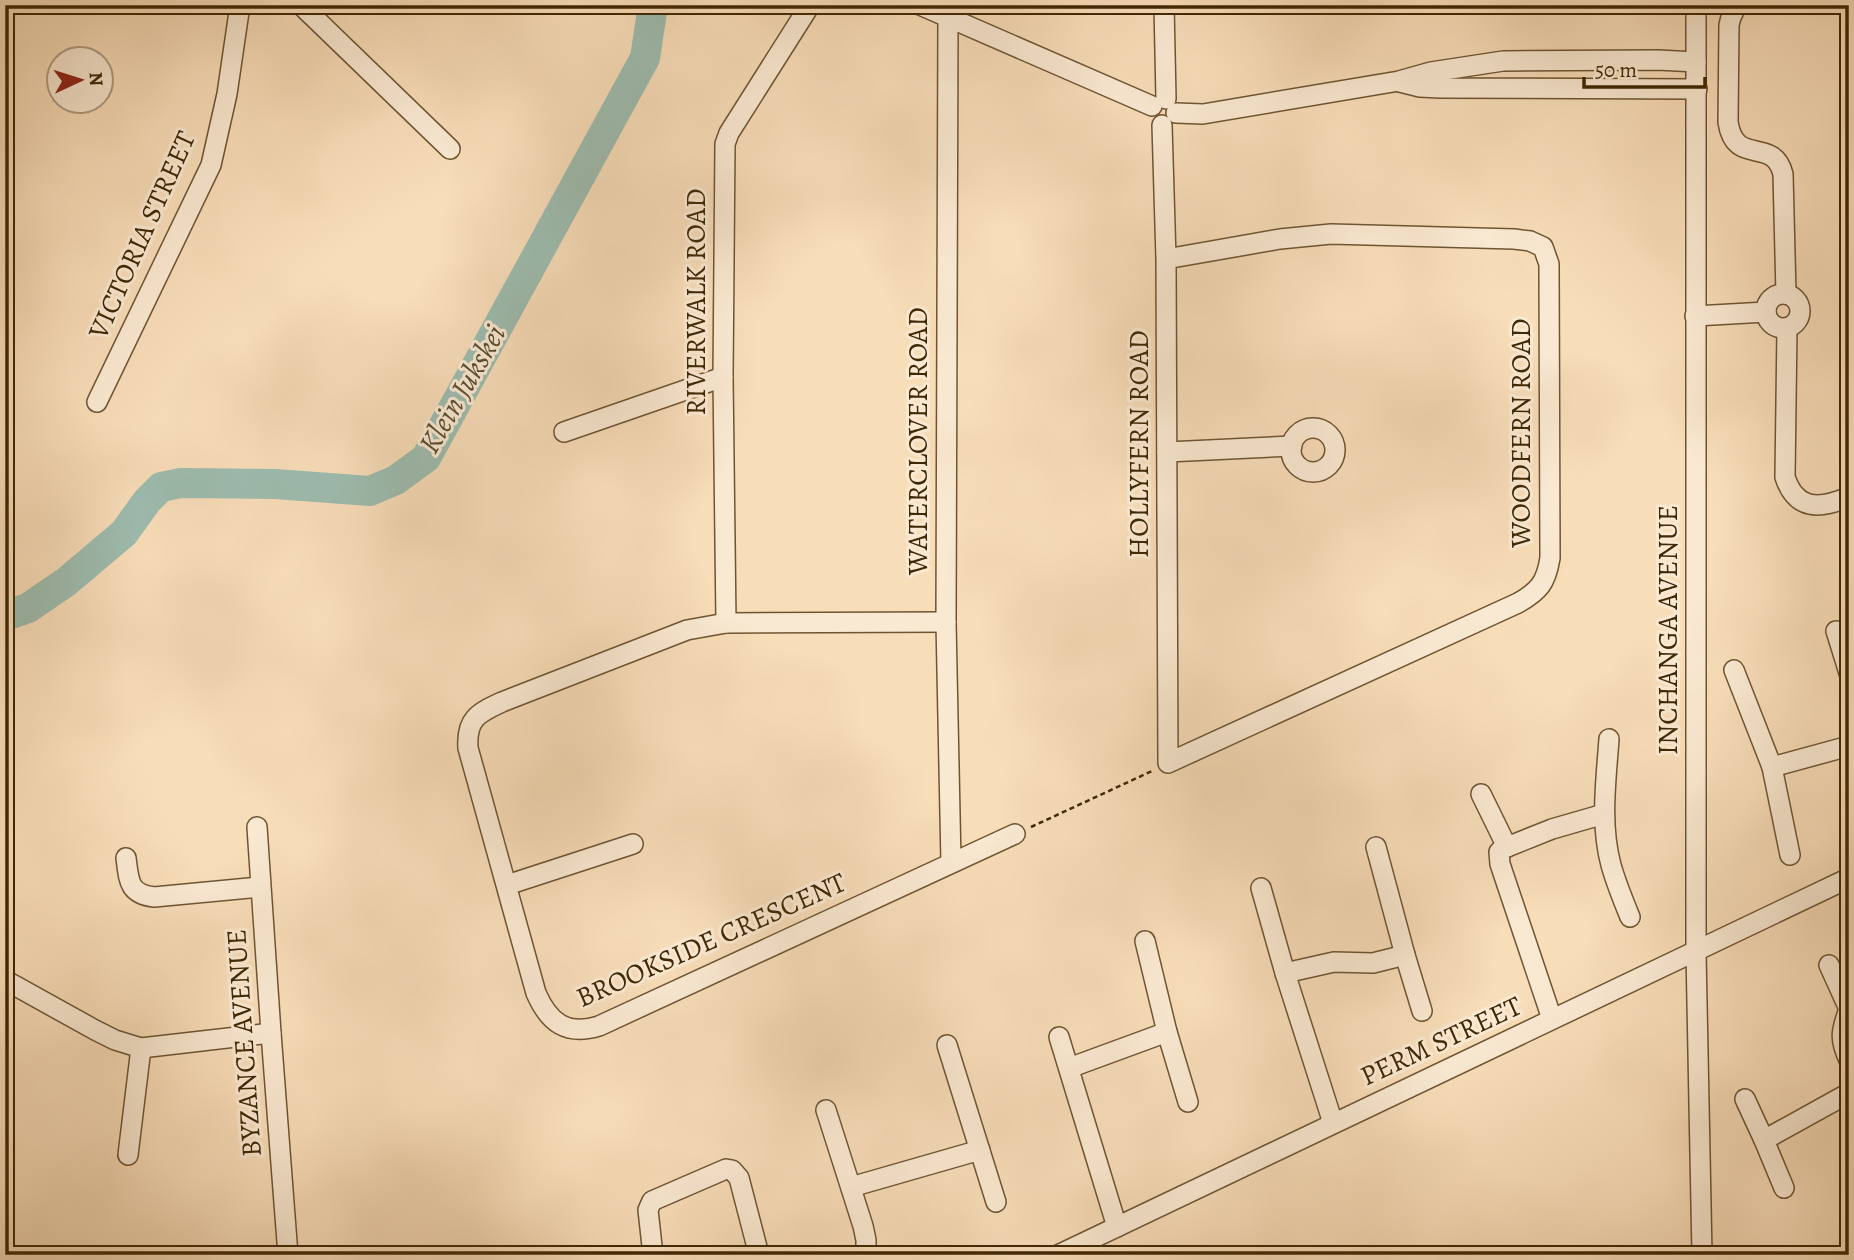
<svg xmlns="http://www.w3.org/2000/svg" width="1854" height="1260" font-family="Alegreya,serif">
  <rect width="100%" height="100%" fill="#f8ddb9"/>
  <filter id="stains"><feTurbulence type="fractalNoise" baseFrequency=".00286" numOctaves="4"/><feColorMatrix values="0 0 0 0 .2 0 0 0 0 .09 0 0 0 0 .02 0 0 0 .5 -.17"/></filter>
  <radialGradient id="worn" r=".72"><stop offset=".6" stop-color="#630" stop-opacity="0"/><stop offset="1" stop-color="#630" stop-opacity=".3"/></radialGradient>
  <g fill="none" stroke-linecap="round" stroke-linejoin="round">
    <polyline stroke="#9dbcaf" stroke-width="30" points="5,616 28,608 66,582 124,533 147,501 161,487 181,483 275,484 370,491 396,480 426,458 645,58 653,5"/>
    <defs>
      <g id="minor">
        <polyline points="301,5 450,149"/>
        <polyline points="920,5 1152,106"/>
        <polyline points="1164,5 1166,99"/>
        <polyline points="1696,5 1696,952 1702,1255"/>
        <path d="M1737 5 1731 17 1729 25 1728 122C1735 168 1773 135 1783 174L1786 294"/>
        <polyline points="948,18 946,622 951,863"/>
        <polyline points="1400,82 1420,87 1440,88 1697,89"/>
        <polyline points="1176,113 1203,114 1399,81 1431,72 1503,61 1658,60 1696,62"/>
        <path d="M1162 125 1166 259 1168 763 1518 603C1539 591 1546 583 1550 558L1549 264 1543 247 1530 241 1514 239 1331 234 1280 239 1166 259"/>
        <circle cx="1783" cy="311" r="17"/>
        <polyline points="1695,316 1766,312"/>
        <path d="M1787 328 1785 477C1796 511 1820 509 1849 497"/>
        <polyline points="97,402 211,165 227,94 240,5"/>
        <circle cx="1313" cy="450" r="22"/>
        <polyline points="564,432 723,377"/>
        <polyline points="1167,452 1292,446"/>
        <path d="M946 622 726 623 687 630 502 702C478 713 466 719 468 748L536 993C549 1023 567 1036 599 1026L1015 834"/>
        <polyline points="726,623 723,377 725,144 729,133 810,5"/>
        <polyline points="1836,631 1849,673"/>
        <polyline points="1734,670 1772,767 1790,855"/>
        <path d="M1609 739C1606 781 1600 824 1611 865 1616 883 1623 900 1630 917"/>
        <polyline points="1772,767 1849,746"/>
        <polyline points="1481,794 1507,847"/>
        <polyline points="257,827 271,1033 288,1255"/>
        <polyline points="1376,847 1405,955 1422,1011"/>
        <path d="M126 858C129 880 128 894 154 897L260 887"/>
        <polyline points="507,885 633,844"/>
        <polyline points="1261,888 1285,973 1333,1123"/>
        <polyline points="1145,941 1167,1032 1188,1102"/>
        <path d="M1829 965 1849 1009C1841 1031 1839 1039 1849 1060"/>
        <polyline points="1285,973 1334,962 1373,963 1405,955"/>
        <polyline points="5,980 95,1030 115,1040 141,1048 271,1033"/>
        <polyline points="1552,1019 1500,864 1499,852 1502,849 1552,829 1604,814"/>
        <polyline points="1059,1037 1117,1227"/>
        <polyline points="947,1045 996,1202"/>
        <polyline points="1069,1068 1167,1032"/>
        <polyline points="1745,1099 1764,1140 1784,1188"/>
        <polyline points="826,1110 863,1226 866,1240 866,1255"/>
        <polyline points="1764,1140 1849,1093"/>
        <polyline points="128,1155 141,1048"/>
        <polyline points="851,1187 980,1150"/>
        <polyline points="653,1255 648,1210 652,1201 726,1169 732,1170 739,1178 759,1255"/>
        <polyline points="1058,1255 1849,878"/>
      </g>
    </defs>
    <use href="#minor" stroke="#6e5532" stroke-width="22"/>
    <polyline stroke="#402805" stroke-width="2.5" stroke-dasharray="5 3.5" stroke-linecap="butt" points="1031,827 1152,771"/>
    <use href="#minor" stroke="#fae9d2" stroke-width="19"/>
  </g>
  <g text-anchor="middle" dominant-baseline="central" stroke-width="6" stroke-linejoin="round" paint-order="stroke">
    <g font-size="28" fill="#402805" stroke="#fae9d2">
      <text transform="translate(142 235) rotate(-66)">VICTORIA STREET</text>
      <text transform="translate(696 302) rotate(-90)">RIVERWALK ROAD</text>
      <text transform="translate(1521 433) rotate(-90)">WOODFERN ROAD</text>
      <text transform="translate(918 441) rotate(-90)">WATERCLOVER ROAD</text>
      <text transform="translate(1139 444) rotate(-90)">HOLLYFERN ROAD</text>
      <text transform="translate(1668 630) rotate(-90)">INCHANGA AVENUE</text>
      <text transform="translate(711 940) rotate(-24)">BROOKSIDE CRESCENT</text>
      <text transform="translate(1441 1041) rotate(-25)">PERM STREET</text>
      <text transform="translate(244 1043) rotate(-94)">BYZANCE AVENUE</text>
    </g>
    <g font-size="30" font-style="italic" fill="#574d30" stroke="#fae9d2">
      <text transform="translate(462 389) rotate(-60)">Klein Jukskei</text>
    </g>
  </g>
  <rect width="1854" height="1260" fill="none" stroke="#f8ddb9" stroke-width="28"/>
  <rect x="7" y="7" width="1840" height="1246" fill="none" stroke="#402805" stroke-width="3.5"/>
  <rect x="14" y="14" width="1826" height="1232" fill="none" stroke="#402805" stroke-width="2"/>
  <g transform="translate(80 80) rotate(86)"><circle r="33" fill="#fae9d2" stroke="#b09c80" stroke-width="2"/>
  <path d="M0-5L12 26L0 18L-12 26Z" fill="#8f2418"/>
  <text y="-10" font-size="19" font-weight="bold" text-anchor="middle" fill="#402805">N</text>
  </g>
  <path d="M1584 77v10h121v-10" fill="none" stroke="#402805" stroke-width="3.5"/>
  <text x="1595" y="77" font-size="21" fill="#402805" stroke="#fae9d2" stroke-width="5" paint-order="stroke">50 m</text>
  <rect width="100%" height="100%" filter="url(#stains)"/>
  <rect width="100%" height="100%" fill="url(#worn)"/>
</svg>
